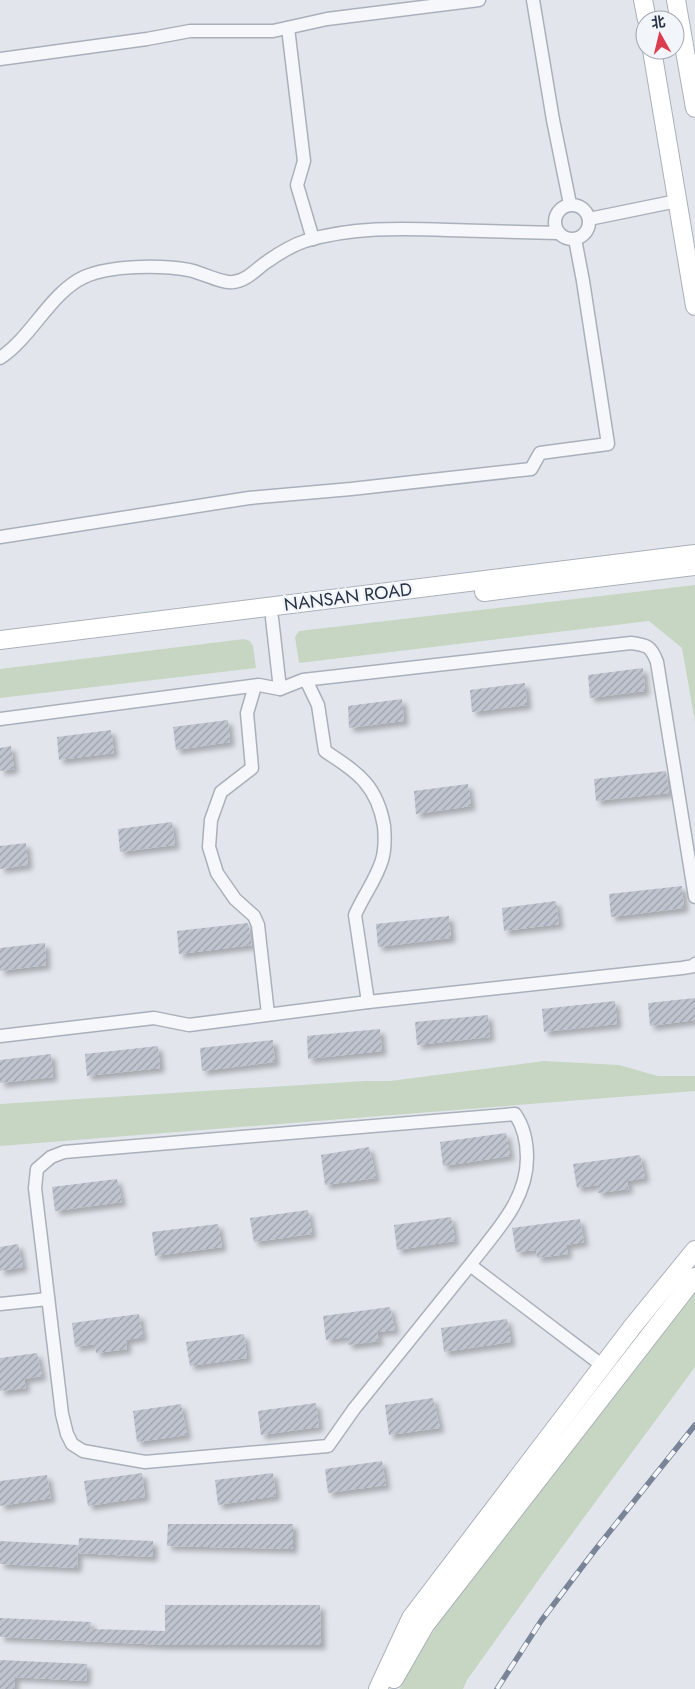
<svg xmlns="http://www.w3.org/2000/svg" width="695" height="1689" font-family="Jost,'Noto Sans SC',sans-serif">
  <defs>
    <pattern id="building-hatch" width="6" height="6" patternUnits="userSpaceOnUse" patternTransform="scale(1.25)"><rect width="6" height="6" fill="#bfc4cf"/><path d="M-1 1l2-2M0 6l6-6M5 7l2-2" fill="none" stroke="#9ba0aa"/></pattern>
    <filter id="shadow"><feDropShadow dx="4.5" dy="4.5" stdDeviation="2.5" flood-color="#0004"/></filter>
  </defs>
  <rect width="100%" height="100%" fill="#e2e6ec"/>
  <g fill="#c7d6c3">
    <polygon points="695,585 695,722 682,648 649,621 299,663 295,637 299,631"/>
    <polygon points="244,639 250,641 253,646 256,668 0,698 0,669"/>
    <polygon points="544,1061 619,1065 658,1076 695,1076 695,1091 0,1146 0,1104 365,1081 390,1081"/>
    <polygon points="695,1292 695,1367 560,1550 467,1680 463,1689 400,1689 408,1670 477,1565"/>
  </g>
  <g fill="url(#building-hatch)" filter="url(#shadow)">
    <polygon points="643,668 645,691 590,698 588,675"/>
    <polygon points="525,683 527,705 472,712 470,690"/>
    <polygon points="402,699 404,721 349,728 348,706"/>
    <polygon points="228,720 230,742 176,750 173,727"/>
    <polygon points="111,730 114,753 59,760 57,737"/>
    <polygon points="11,746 14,769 0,771 0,748"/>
    <polygon points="666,771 669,793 596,801 594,779"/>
    <polygon points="468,784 471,806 416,814 414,791"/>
    <polygon points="172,822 175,845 120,852 118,829"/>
    <polygon points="26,843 28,865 0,869 0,846"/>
    <polygon points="682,886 684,908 611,917 609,894"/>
    <polygon points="556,901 559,924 504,931 502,908"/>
    <polygon points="449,916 451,938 378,947 376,924"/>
    <polygon points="248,923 252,945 179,954 177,931"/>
    <polygon points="45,943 46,965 0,971 0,948"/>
    <polygon points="695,998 695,1020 650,1026 648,1003"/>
    <polygon points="615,1001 617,1024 544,1032 542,1009"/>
    <polygon points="488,1015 490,1037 417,1045 415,1022"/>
    <polygon points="380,1029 382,1051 308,1059 307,1036"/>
    <polygon points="273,1040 275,1062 202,1071 200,1048"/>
    <polygon points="158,1046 160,1068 87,1076 85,1054"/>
    <polygon points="51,1054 53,1077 0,1083 0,1060"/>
    <polygon points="506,1133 510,1156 443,1166 440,1142"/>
    <polygon points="369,1147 376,1178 325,1185 321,1155"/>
    <polygon points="640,1155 645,1178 627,1181 629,1189 598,1193 597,1185 577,1188 573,1164"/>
    <polygon points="117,1179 122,1202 55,1211 52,1187"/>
    <polygon points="308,1210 312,1234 254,1242 250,1218"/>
    <polygon points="451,1217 455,1241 397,1250 394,1225"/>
    <polygon points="580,1219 584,1242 566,1245 568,1254 537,1258 536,1250 516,1252 512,1228"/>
    <polygon points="218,1224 222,1247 155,1256 152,1232"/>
    <polygon points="18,1244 23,1267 0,1271 0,1247"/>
    <polygon points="390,1307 395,1330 377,1332 379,1341 348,1345 347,1337 326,1340 323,1316"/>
    <polygon points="139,1314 143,1337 126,1340 127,1349 96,1353 95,1344 75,1347 72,1323"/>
    <polygon points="507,1319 511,1342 444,1352 441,1328"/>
    <polygon points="244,1334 247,1358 190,1366 186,1342"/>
    <polygon points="37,1353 42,1376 24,1379 26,1388 0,1391 0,1358"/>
    <polygon points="433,1398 440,1428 389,1435 385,1405"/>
    <polygon points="316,1403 319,1427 261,1435 258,1411"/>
    <polygon points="181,1404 187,1435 137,1442 133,1411"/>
    <polygon points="382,1461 386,1485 328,1493 325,1469"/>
    <polygon points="142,1473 145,1497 88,1506 84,1481"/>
    <polygon points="273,1473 276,1496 218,1505 215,1480"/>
    <polygon points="47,1475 51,1498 0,1506 0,1481"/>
    <polygon points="168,1524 293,1524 293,1549 167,1546"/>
    <polygon points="79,1538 153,1541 153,1557 78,1553"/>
    <polygon points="0,1541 78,1545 77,1568 0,1564"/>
    <polygon points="165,1605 320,1605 321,1645 165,1645 0,1637 0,1618 91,1622 90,1629 165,1631"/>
    <polygon points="0,1660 87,1664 86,1681 15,1677 14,1689 0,1689"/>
  </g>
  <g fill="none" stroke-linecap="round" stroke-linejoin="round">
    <defs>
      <g id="street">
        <polyline points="533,0 553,120 570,204"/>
        <polyline points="288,28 304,161 297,185 313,239"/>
        <polyline points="0,59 147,39 190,31 273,31 327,19 479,0"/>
        <circle cx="572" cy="222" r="17"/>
        <polyline points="589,219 677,201"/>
        <path d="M0 358C32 337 50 293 84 277 111 265 160 265 189 270 200 272 223 284 233 282 247 281 257 268 268 261 278 254 293 245 305 241 351 227 400 228 448 230 484 231 521 232 558 233"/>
        <polyline points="0,537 249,498 351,489 531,469 540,453 608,444 583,281 575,239"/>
        <polyline points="272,618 280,689"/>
        <path d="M306 680 318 705 325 751C358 773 377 785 384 826 385 837 385 850 382 860 376 880 363 896 355 915L368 1002"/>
        <polyline points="255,686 247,713 252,768 221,792 211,820 209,847 217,873 235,899 254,916 258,925 268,1014"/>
        <path d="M0 719 259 685 280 689 303 680 631 643C647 645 651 646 657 662L695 897"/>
        <polyline points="0,1036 154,1018 189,1025 368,1002 682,968 694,966 695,964"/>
        <path d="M470 1265 354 1409 328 1446 145 1462 83 1451 72 1444 67 1434 62 1414 35 1188 37 1169 51 1157 64 1152 515 1114C524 1127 527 1141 527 1158 527 1201 495 1232 470 1265L603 1366"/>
        <polyline points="0,1304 48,1299"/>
      </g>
      <g id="secondary">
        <polyline points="643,0 647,20"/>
        <polyline points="676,0 695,108"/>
        <polyline points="652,50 695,306"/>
        <polyline points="484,592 695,566"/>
        <polyline points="0,640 695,554"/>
        <polyline points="394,1679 425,1625 695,1277"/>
        <polyline points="378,1689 411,1618 633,1326 695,1250"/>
      </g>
    </defs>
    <use href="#street" stroke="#aab0ba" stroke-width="15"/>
    <use href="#secondary" stroke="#aab0ba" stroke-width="20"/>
    <use href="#street" stroke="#f6f7fa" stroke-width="12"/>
    <use href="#secondary" stroke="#fff" stroke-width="18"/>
    <defs>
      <polyline id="rail" points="497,1689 541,1621 595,1550 695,1425"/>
    </defs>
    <use href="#rail" stroke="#7a8497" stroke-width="5.5"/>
    <use href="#rail" stroke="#f2f5f9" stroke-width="4" stroke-dasharray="11" stroke-linecap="butt"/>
  </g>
  <g text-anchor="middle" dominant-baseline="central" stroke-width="5" stroke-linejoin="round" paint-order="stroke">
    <g font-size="18" fill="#283246" stroke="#f2f5f9">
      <text transform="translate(348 597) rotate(-7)">NANSAN ROAD</text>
    </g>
  </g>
  <g transform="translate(660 35) rotate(352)"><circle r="24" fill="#f2f5f9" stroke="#a1a7b1"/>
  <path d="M0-4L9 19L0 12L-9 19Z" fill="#db3d4f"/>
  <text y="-8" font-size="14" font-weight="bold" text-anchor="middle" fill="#283246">北</text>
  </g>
</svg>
